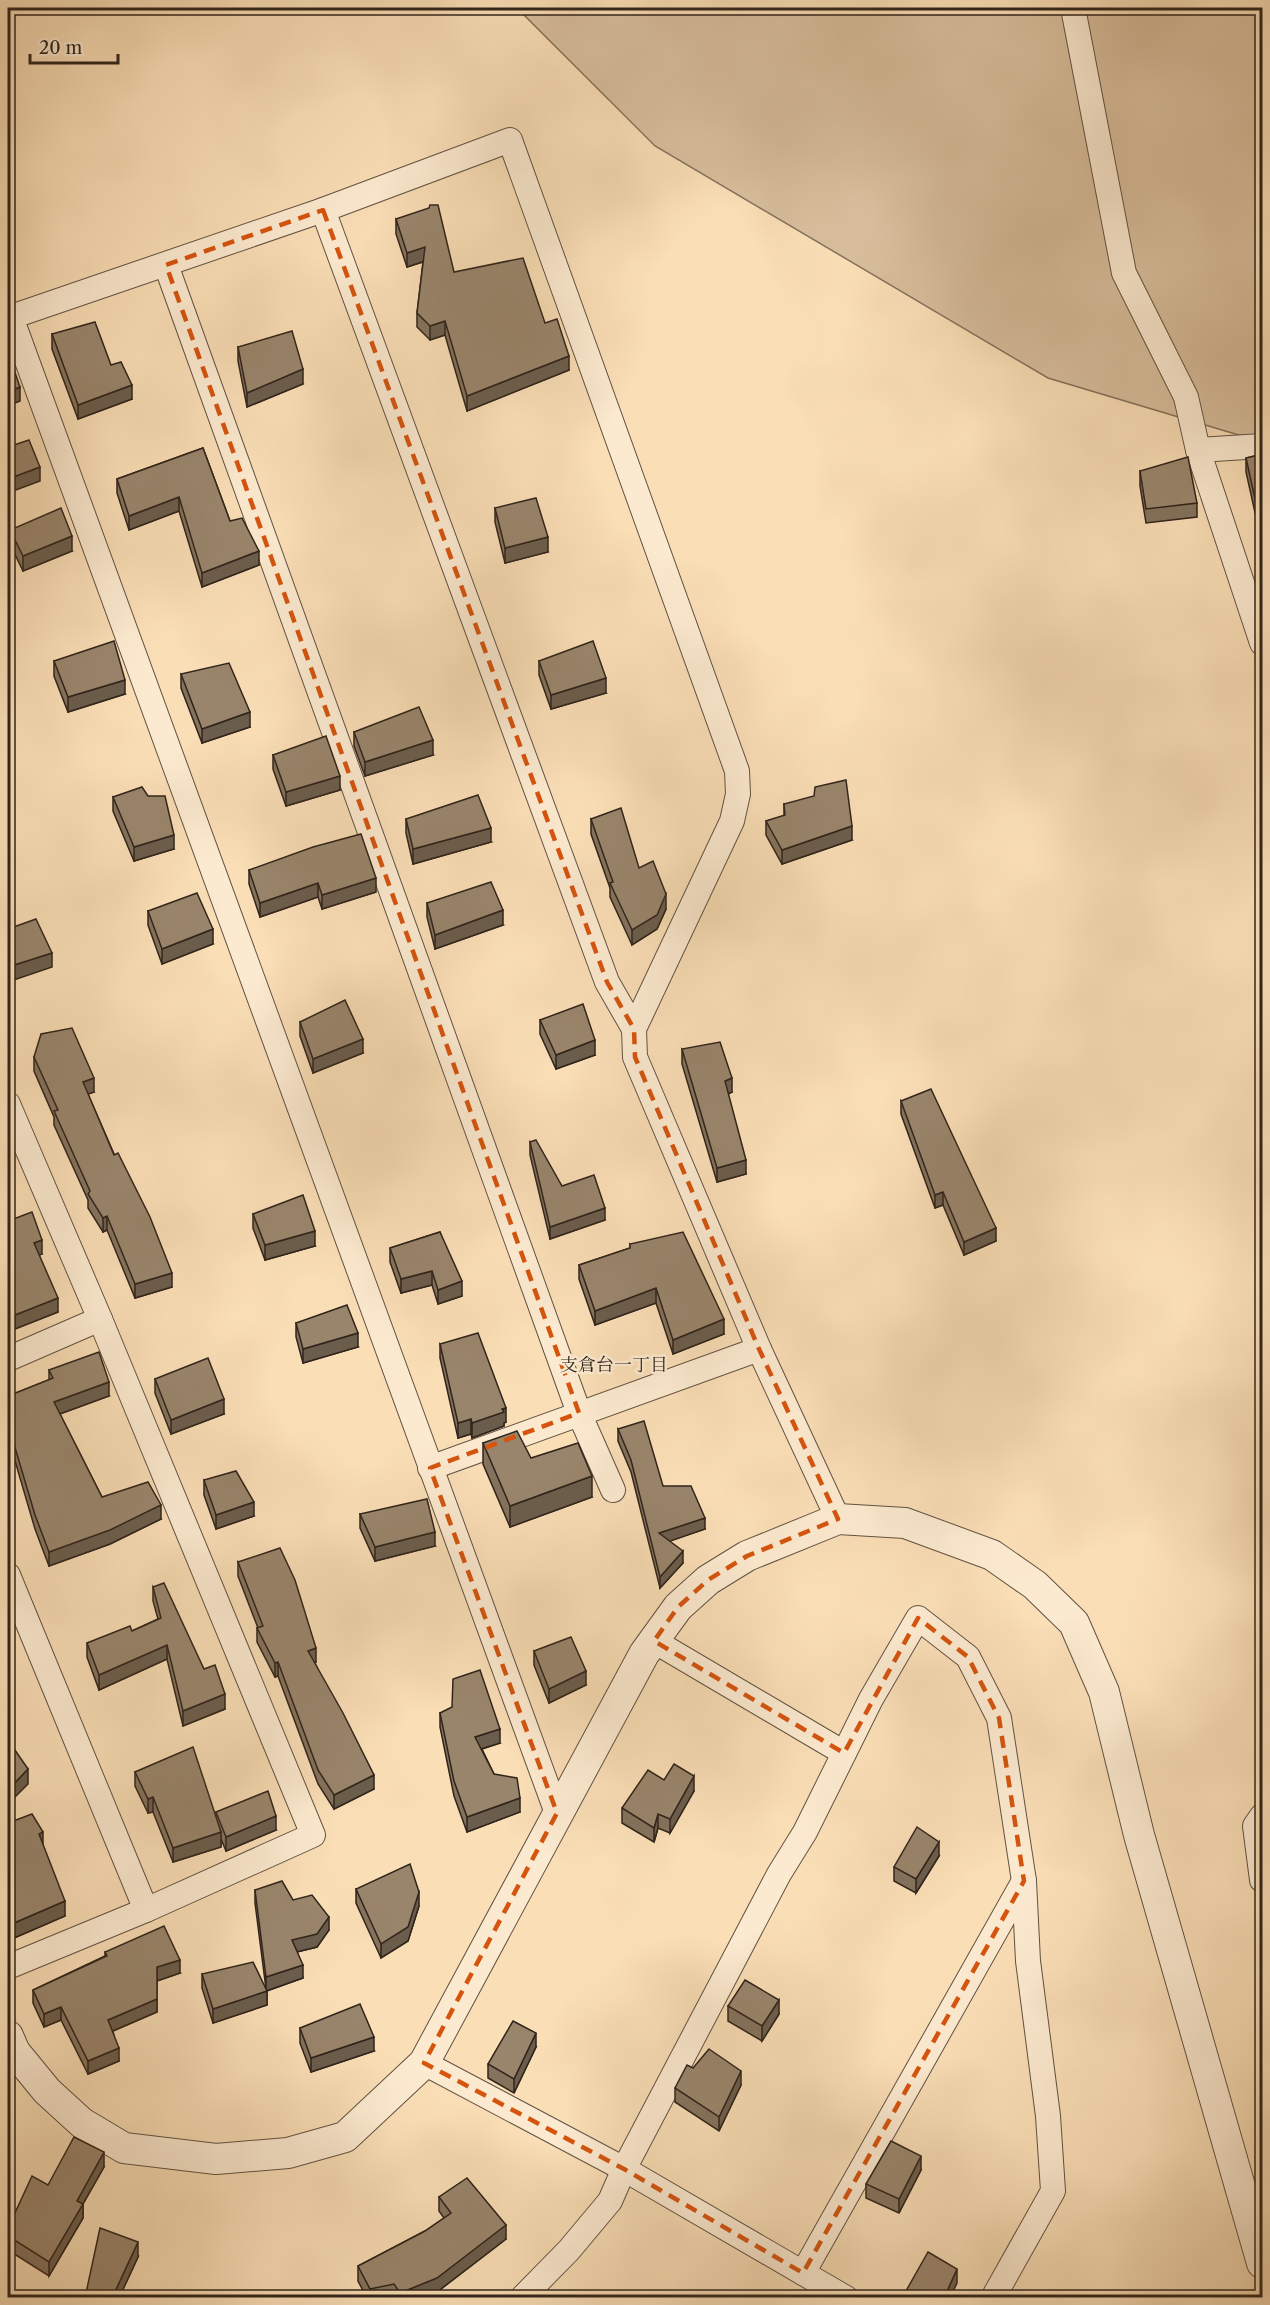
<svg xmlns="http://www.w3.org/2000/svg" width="1270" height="2305" font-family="'Libre Caslon Text','Noto Serif JP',serif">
  <rect width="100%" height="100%" fill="#fadeb6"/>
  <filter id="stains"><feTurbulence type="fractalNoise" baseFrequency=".00333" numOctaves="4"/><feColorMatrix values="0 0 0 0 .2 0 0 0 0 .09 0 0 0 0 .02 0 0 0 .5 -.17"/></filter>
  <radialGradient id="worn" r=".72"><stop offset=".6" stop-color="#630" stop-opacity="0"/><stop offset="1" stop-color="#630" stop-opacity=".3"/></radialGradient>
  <polygon fill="#d8be9c" stroke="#84715c" stroke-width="1.5" points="517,8 1262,8 1262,442 1048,378 655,146"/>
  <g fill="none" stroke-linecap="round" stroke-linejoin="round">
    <defs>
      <g id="minor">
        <polyline points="1073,8 1124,273 1186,397 1198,450 1262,643"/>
        <polyline points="323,210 607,982 634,1029"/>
        <polyline points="166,265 579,1413 613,1490"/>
        <polyline points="1198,450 1262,446"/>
        <polyline points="8,1104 100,1319 313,1835 146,1910 8,1967"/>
        <polyline points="8,1359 100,1319"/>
        <polyline points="430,1468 759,1349"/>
        <polyline points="8,1575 146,1910"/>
        <polyline points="654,1641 844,1753"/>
        <polyline points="557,1813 11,317 323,210 510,140 737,771 738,794 732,821 634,1029 635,1057 759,1349 838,1519"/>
        <polyline points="1262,1816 1255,1826 1262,1880"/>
        <polyline points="424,2063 624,2169 846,2298"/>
        <polyline points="803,2273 1024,1881"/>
        <polyline points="522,2298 569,2250 610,2201 624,2169 779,1874 805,1832 871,1699 918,1618 968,1657 999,1718 1024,1881 1028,1961 1048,2116 1053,2191 993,2298"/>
      </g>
      <polyline id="tertiary" points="8,2036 15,2052 47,2091 82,2123 124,2148 216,2159 288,2153 345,2137 424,2063 644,1654 678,1607 708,1580 747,1556 838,1519 905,1523 992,1555 1035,1585 1074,1623 1104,1692 1139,1835 1262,2263"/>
    </defs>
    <use href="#minor" stroke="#625242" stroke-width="26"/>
    <use href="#tertiary" stroke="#625242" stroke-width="32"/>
    <use href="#minor" stroke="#fcead0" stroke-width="24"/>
    <use href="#tertiary" stroke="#fcead0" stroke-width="30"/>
  </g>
  <g fill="#84725d" stroke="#30241b" stroke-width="1.5">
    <polygon points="396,219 454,272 545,323 569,370 467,411 445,335 430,340 417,327 417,313 423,262 407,267 396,234"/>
    <polygon points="52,334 111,365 132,399 78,419 52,349"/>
    <polygon points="238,347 303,384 247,407 238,361"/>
    <polygon points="203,448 230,521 259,565 202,587 179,511 129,530 117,493 117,479"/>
    <polygon points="1263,454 1263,538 1258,526 1246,472 1246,458"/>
    <polygon points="1140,471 1197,503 1197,517 1146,523 1140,486"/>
    <polygon points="495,508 548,552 505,563 495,522"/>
    <polygon points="10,530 72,551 23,571 10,544"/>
    <polygon points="54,661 125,694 68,712 54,676"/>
    <polygon points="539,661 606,693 551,709 539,675"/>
    <polygon points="181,674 250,727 202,743 181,688"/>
    <polygon points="354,732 433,755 365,776 354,746"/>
    <polygon points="273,755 340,790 286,806 273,769"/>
    <polygon points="113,797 174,849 134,861 113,811"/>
    <polygon points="784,804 852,840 782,864 766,835 766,821 784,816"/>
    <polygon points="406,819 491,842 413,864 406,833"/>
    <polygon points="591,819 639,868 666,909 657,929 632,945 610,897 610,888 591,834"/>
    <polygon points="249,870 376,892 322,909 318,897 260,917 249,884"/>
    <polygon points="427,903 503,925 435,949 427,917"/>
    <polygon points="148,911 213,944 162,964 148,925"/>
    <polygon points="540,1020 595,1055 556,1069 540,1034"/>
    <polygon points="300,1022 363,1053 313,1073 300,1036"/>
    <polygon points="682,1049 732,1092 728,1094 746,1174 717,1182 682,1064"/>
    <polygon points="34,1057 94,1092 88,1094 172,1287 135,1298 107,1230 103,1232 88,1208 88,1200 54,1125 54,1117 34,1071"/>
    <polygon points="901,1101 996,1241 964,1255 943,1205 935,1208 901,1114"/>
    <polygon points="530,1142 562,1186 605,1220 550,1239 530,1155"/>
    <polygon points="253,1214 315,1246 265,1260 253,1228"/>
    <polygon points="8,1221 42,1254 39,1255 58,1312 15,1329 8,1310"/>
    <polygon points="440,1232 462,1296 438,1304 432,1285 401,1293 390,1262 390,1248"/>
    <polygon points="630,1244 724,1334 673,1354 656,1303 595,1325 579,1279 579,1265 630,1248"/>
    <polygon points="296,1323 358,1347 303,1363 296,1337"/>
    <polygon points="440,1344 506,1422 504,1423 504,1426 472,1438 471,1434 458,1438 440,1358"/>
    <polygon points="49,1370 109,1396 60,1414 102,1497 161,1519 110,1544 49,1566 35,1529 8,1437 8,1396 49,1380"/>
    <polygon points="155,1379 224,1414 171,1434 155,1393"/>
    <polygon points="618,1429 663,1486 705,1529 669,1541 683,1563 660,1588 631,1472 618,1441"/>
    <polygon points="483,1443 531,1458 592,1497 510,1527 483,1464"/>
    <polygon points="204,1480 254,1516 216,1529 204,1495"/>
    <polygon points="360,1514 435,1546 375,1561 360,1528"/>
    <polygon points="238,1562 316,1662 315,1663 374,1789 334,1809 318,1784 278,1676 275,1677 257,1642 257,1628 258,1628 238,1576"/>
    <polygon points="153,1587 204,1669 225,1709 183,1726 167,1659 99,1690 87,1657 87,1643 132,1631 158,1619 153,1601"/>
    <polygon points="534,1651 586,1685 549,1703 534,1665"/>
    <polygon points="440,1713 500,1743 482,1749 494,1774 520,1812 467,1832 454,1796 440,1727"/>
    <polygon points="135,1772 216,1816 216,1812 276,1830 226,1851 221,1839 221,1847 173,1862 153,1812 148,1813 135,1786"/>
    <polygon points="664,1780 694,1791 670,1833 658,1828 654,1842 622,1823 622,1808"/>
    <polygon points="8,1823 65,1916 14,1938 8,1921"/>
    <polygon points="939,1856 916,1893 894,1881 894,1867"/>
    <polygon points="356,1889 419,1906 408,1941 381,1958 356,1903"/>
    <polygon points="255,1890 293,1900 329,1930 317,1947 297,1952 303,1978 267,1991 267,2005 213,2023 202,1988 202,1974 266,1989 255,1903"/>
    <polygon points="105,1952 180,1973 157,1981 157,2012 113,2031 119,2061 88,2074 61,2020 44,2027 33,2003 33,1990 105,1956"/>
    <polygon points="728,2006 779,2014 762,2041 728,2021"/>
    <polygon points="300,2028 374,2051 311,2072 300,2043"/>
    <polygon points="536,2047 514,2093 488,2078 488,2064"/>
    <polygon points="693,2068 741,2085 719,2131 675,2102 675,2088"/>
    <polygon points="104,2167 83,2204 83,2218 49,2276 8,2250 8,2228 48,2185"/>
    <polygon points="921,2170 899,2213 866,2198 866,2184"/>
    <polygon points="439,2197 506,2239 437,2292 424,2298 367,2298 358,2281 358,2266 425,2231 444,2218 439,2211"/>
    <polygon points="138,2257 119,2298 86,2298 86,2293"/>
  </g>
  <g fill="#6b5d4c" stroke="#30241b" stroke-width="1.5">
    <polygon points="425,247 425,261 407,267 407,253"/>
    <polygon points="445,321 445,335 430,340 430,326"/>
    <polygon points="569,356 569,370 467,411 467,396"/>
    <polygon points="303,369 303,384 247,407 247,393"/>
    <polygon points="132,385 132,399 78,419 78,405"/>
    <polygon points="20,387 20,401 8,406 8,392"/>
    <polygon points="40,467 40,481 8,493 8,479"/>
    <polygon points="179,497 179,511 129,530 129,516"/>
    <polygon points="72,536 72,551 23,571 23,556"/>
    <polygon points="548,537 548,552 505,563 505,548"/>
    <polygon points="259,551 259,565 202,587 202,573"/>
    <polygon points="606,678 606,693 551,709 551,695"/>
    <polygon points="125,680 125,694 68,712 68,697"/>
    <polygon points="250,712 250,727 202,743 202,729"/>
    <polygon points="433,740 433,755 365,776 365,762"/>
    <polygon points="340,776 340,790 286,806 286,792"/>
    <polygon points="852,826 852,840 782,864 782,850"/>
    <polygon points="491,828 491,842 413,864 413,849"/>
    <polygon points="174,835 174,849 134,861 134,847"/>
    <polygon points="376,878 376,892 322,909 322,895"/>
    <polygon points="318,883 318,897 260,917 260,903"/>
    <polygon points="666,894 666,909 657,929 632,945 632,930"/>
    <polygon points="503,910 503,925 435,949 435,935"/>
    <polygon points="213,929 213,944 162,964 162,949"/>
    <polygon points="52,953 52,967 8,982 8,967"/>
    <polygon points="363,1039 363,1053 313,1073 313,1059"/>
    <polygon points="595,1040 595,1055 556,1069 556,1055"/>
    <polygon points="94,1078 94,1092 83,1096 83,1082"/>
    <polygon points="732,1078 732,1092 725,1095 725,1081"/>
    <polygon points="746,1160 746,1174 717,1182 717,1168"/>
    <polygon points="943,1192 943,1205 935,1208 935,1195"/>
    <polygon points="605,1208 605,1220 550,1239 550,1227"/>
    <polygon points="107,1216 107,1230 103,1232 103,1218"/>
    <polygon points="996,1228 996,1241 964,1255 964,1242"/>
    <polygon points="315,1231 315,1246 265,1260 265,1245"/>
    <polygon points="42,1240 42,1254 34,1257 34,1243"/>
    <polygon points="432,1271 432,1285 401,1293 401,1279"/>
    <polygon points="172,1273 172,1287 135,1298 135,1284"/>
    <polygon points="462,1281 462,1296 438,1304 438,1290"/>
    <polygon points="656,1288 656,1303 595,1325 595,1311"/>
    <polygon points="58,1298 58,1312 15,1329 15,1315"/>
    <polygon points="724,1319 724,1334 673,1354 673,1340"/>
    <polygon points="358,1333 358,1347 303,1363 303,1349"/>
    <polygon points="109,1382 109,1396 54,1416 54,1402"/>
    <polygon points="224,1399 224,1414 171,1434 171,1420"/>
    <polygon points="506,1408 506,1422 504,1423 504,1426 472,1438 472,1423"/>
    <polygon points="471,1419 471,1434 458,1438 458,1423"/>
    <polygon points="592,1476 592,1497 510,1527 510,1506"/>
    <polygon points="254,1502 254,1516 216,1529 216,1515"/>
    <polygon points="161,1505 161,1519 110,1544 49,1566 49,1552"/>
    <polygon points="705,1518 705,1529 659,1545 659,1533"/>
    <polygon points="435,1532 435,1546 375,1561 375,1547"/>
    <polygon points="683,1551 683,1563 660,1588 660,1577"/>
    <polygon points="167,1645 167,1659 99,1690 99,1675"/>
    <polygon points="316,1648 316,1662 308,1665 308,1651"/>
    <polygon points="278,1662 278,1676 275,1677 275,1663"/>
    <polygon points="586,1671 586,1685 549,1703 549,1689"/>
    <polygon points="225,1694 225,1709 183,1726 183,1711"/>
    <polygon points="500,1729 500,1743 475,1751 475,1737"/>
    <polygon points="28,1769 28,1784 8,1804 8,1790"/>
    <polygon points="374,1775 374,1789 334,1809 334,1795"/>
    <polygon points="694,1776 694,1791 670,1833 670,1819"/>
    <polygon points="153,1797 153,1812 148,1813 148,1799"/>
    <polygon points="520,1798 520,1812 467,1832 467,1817"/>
    <polygon points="658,1814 658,1828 654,1842 654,1828"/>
    <polygon points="276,1816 276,1830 226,1851 226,1837"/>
    <polygon points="43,1832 43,1847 39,1834"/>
    <polygon points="221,1832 221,1847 173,1862 173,1848"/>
    <polygon points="939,1842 939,1856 916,1893 916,1879"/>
    <polygon points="419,1892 419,1906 408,1941 381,1958 381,1944"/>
    <polygon points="65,1901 65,1916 14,1938 14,1923"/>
    <polygon points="329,1917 329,1930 317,1947 292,1953 292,1940"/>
    <polygon points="180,1960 180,1973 157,1981 157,1967"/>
    <polygon points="303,1965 303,1978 266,1991 266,1977"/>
    <polygon points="267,1991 267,2005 213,2023 213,2009"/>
    <polygon points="157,1999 157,2012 108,2033 108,2020"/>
    <polygon points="779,2000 779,2014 762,2041 762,2026"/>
    <polygon points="61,2007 61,2020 44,2027 44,2014"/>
    <polygon points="536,2033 536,2047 514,2093 514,2079"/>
    <polygon points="374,2037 374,2051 311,2072 311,2058"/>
    <polygon points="119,2048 119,2061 88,2074 88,2061"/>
    <polygon points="741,2071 741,2085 719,2131 719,2117"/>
    <polygon points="104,2152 104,2167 83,2204 83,2218 49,2276 49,2262 77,2201"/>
    <polygon points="921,2156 921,2170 899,2213 899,2199"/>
    <polygon points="506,2225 506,2239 437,2292 424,2298 400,2298 400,2293"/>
    <polygon points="138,2242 138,2257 119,2298 112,2298"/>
    <polygon points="957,2269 957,2283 950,2298 944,2298"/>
  </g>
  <g fill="#99856c" stroke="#30241b" stroke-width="1.5">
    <polygon points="430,205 438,205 454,272 523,258 545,323 557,319 569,356 467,396 445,321 430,326 417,313 425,247 407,253 396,219 429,208"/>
    <polygon points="95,322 111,365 121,362 132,385 78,405 52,334"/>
    <polygon points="292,331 303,369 247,393 238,347"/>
    <polygon points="8,352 20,387 8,392"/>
    <polygon points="29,440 40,467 8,479 8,447"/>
    <polygon points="203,448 230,521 242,518 259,551 202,573 179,497 129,516 117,479"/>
    <polygon points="1263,454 1263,524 1258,512 1246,458"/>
    <polygon points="1188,457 1197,503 1146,509 1140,471"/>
    <polygon points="536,498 548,537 505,548 495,508"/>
    <polygon points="61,508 72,536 23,556 10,530"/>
    <polygon points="114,641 125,680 68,697 54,661"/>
    <polygon points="593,641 606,678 551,695 539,661"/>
    <polygon points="229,663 250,712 202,729 181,674"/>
    <polygon points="419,707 433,740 365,762 354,732"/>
    <polygon points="326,736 340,776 286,792 273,755"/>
    <polygon points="846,780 852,826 782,850 766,821 785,815 784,804 814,796 815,787"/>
    <polygon points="142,787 148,796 165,796 174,835 134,847 113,797"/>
    <polygon points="478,795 491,828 413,849 406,819"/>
    <polygon points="621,808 639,868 653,861 666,894 657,915 632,930 610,883 613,882 591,819"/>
    <polygon points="361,834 376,878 322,895 318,883 260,903 249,870 313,847"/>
    <polygon points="491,882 503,910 435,935 427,903"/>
    <polygon points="197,893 213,929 162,949 148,911"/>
    <polygon points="36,919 52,953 8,967 8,929"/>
    <polygon points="345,1000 363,1039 313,1059 300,1022"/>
    <polygon points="583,1004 595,1040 556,1055 540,1020"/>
    <polygon points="72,1028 94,1078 83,1082 114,1155 118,1153 150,1217 172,1273 135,1284 107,1216 103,1218 88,1194 90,1191 54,1111 58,1110 34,1057 41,1034"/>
    <polygon points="720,1042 732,1078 725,1081 746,1160 717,1168 682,1049"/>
    <polygon points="931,1089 996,1228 964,1242 943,1192 935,1195 901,1101"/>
    <polygon points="536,1140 562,1186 594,1175 605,1208 550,1227 530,1142"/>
    <polygon points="303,1195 315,1231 265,1245 253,1214"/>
    <polygon points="32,1212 42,1240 34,1243 58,1298 15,1315 8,1296 8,1221"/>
    <polygon points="440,1232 462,1281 438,1290 432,1271 401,1279 390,1248"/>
    <polygon points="683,1232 724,1319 673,1340 656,1288 595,1311 579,1265 630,1248 630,1244"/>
    <polygon points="347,1305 358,1333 303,1349 296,1323"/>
    <polygon points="478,1333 506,1408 502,1409 504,1412 472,1423 471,1419 458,1423 440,1344"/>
    <polygon points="99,1352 109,1382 54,1402 102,1497 148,1482 161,1505 110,1530 49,1552 35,1515 8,1424 8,1396 53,1378 49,1370"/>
    <polygon points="208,1358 224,1399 171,1420 155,1379"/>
    <polygon points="644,1421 663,1486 691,1486 705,1518 659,1533 683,1551 660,1577 631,1460 618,1429"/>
    <polygon points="517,1431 531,1458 578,1443 592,1476 510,1506 483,1443"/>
    <polygon points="236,1471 254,1502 216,1515 204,1480"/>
    <polygon points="427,1499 435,1532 375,1547 360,1514"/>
    <polygon points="280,1548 295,1580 316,1648 308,1651 343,1713 374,1775 334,1795 318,1770 278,1662 275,1663 257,1628 263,1626 238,1562"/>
    <polygon points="164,1583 204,1669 215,1665 225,1694 183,1711 167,1645 99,1675 87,1643 130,1626 132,1631 161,1618 153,1587"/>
    <polygon points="571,1637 586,1671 549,1689 534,1651"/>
    <polygon points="480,1670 500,1729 475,1737 494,1774 517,1778 520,1798 467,1817 454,1781 440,1713 452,1707 453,1679"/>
    <polygon points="8,1740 28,1769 8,1790"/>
    <polygon points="193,1747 221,1832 173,1848 153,1797 148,1799 135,1772"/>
    <polygon points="674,1764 694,1776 670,1819 658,1814 654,1828 622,1808 648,1770 664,1780"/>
    <polygon points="268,1791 276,1816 226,1837 216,1812"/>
    <polygon points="32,1814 43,1832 39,1834 65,1901 14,1923 8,1906 8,1823"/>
    <polygon points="917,1827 939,1842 916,1879 894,1867"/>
    <polygon points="410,1864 419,1892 408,1927 381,1944 356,1889"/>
    <polygon points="282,1881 293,1900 312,1895 329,1917 317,1934 292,1940 303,1965 266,1977 255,1890"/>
    <polygon points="164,1926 180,1960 157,1967 157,1999 108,2020 119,2048 88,2061 61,2007 44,2014 33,1990 107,1956 105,1952"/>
    <polygon points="253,1962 267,1991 213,2009 202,1974"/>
    <polygon points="745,1980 779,2000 762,2026 728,2006"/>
    <polygon points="360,2004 374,2037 311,2058 300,2028"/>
    <polygon points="513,2021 536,2033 514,2079 488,2064"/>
    <polygon points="709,2049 741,2071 719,2117 675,2088 687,2065 693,2068"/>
    <polygon points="74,2137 104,2152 77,2201 83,2204 49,2262 8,2236 8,2228 32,2176 48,2185"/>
    <polygon points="891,2141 921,2156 899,2199 866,2184"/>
    <polygon points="467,2178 506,2225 437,2278 400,2293 394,2284 370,2289 358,2266 425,2231 451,2213 439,2197"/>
    <polygon points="100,2228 138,2242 112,2298 98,2298 86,2293"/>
    <polygon points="928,2252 957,2269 944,2298 902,2298"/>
  </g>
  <path fill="none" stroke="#d6540e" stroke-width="4.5" stroke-dasharray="12 8" stroke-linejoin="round" d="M323 210 607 982 634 1029 635 1057 759 1349 838 1519 747 1556 708 1580 678 1607 654 1641 844 1753 918 1618 968 1657 999 1718 1024 1881 803 2273 624 2169 424 2063 557 1813 430 1468 579 1413 166 265Z"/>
  <g text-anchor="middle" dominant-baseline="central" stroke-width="5" stroke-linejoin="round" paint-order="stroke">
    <g font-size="18" fill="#30241b" stroke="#fcead0">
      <text x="614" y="1365">支倉台一丁目</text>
    </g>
  </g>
  <rect width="1270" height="2305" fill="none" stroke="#fadeb6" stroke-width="30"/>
  <rect x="9" y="9" width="1252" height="2287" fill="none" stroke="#30241b" stroke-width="3"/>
  <rect x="15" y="15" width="1240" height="2275" fill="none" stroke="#30241b" stroke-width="1.5"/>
  <path d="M30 54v9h88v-9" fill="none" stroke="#30241b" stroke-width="3"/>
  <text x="39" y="54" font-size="18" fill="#30241b" stroke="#fcead0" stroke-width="4.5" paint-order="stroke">20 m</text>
  <rect width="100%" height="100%" filter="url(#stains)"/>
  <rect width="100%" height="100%" fill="url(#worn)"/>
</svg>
